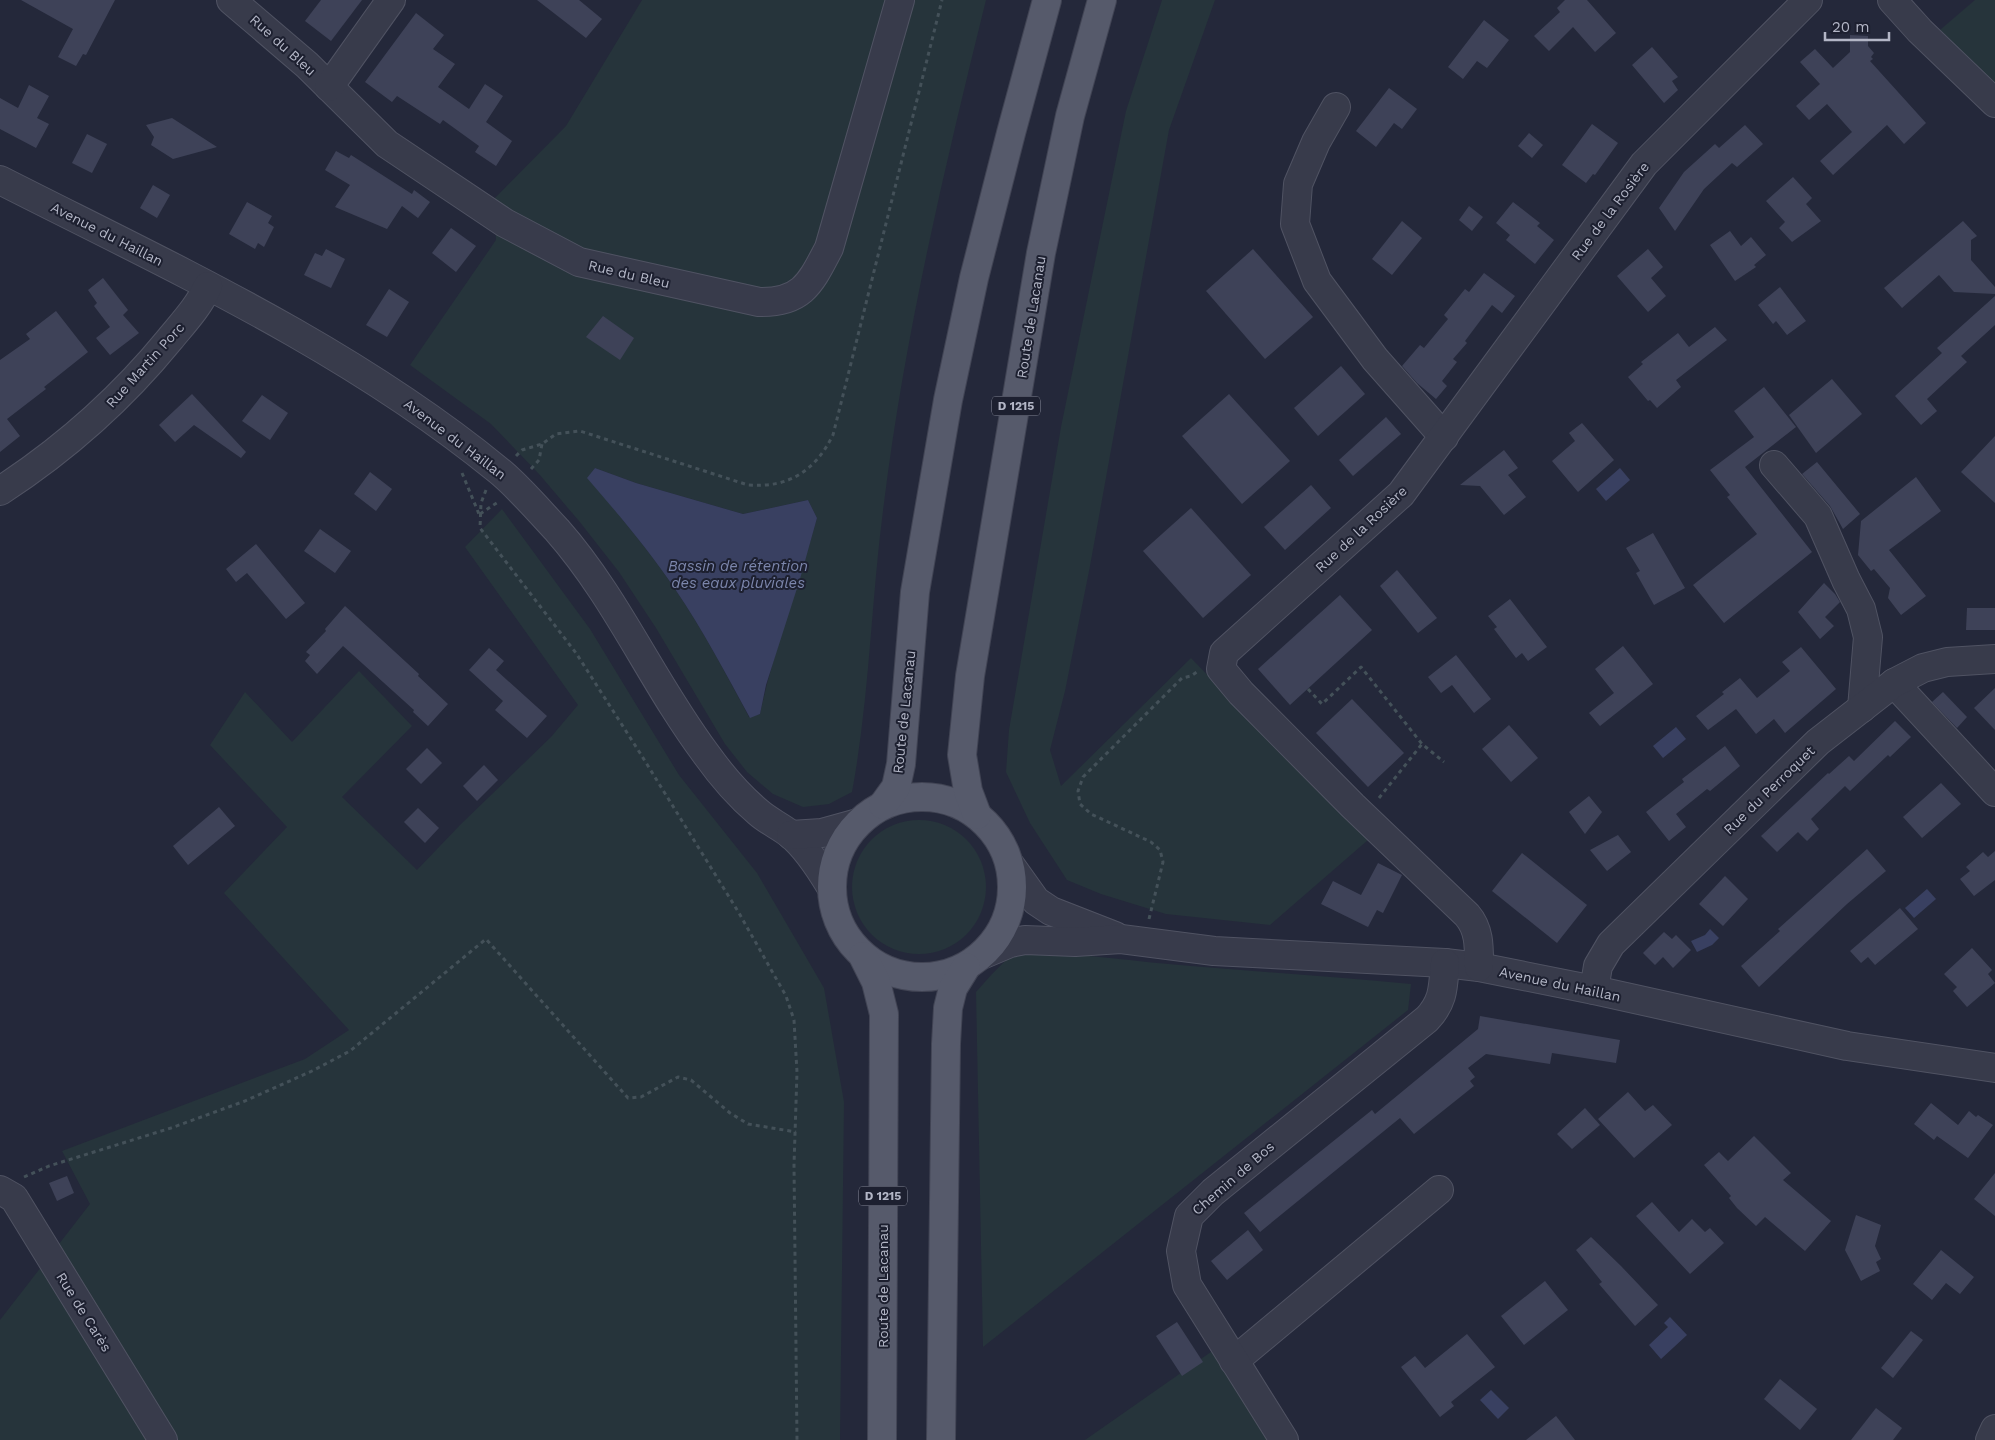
<svg xmlns="http://www.w3.org/2000/svg" width="1995" height="1440" font-family="'Work Sans',sans-serif">
  <rect width="100%" height="100%" fill="#24283a"/>
  <g fill="#26343b" fill-rule="evenodd">
    <path d="M642 0H986C945 166 905 333 884 503 871 599 870 695 852 792L829 804 803 807 773 794 747 772 725 744 656 628 619 572 579 521 539 474 491 424 410 365 496 240 494 199 566 126ZM595 468 636 483 743 514 808 500 817 518C799 583 774 648 760 714L749 717C726 674 703 630 675 589 649 550 618 514 588 478Z"/>
    <polygon points="1162,0 1215,0 1169,130 1090,566 1065,691 1050,750 1061,786 1191,658 1368,840 1270,925 1166,914 1101,894 1067,880 1030,823 1006,772 1009,730 1061,427 1126,111"/>
    <polygon points="1975,0 1995,0 1995,84 1940,30"/>
    <polygon points="502,509 590,629 679,775 757,873 824,988 844,1102 840,1440 0,1440 0,1320 90,1204 62,1151 305,1059 349,1030 224,893 287,827 210,745 245,692 292,742 359,671 412,726 342,797 417,870 461,824 551,737 578,705 465,547"/>
    <circle cx="919" cy="887" r="67"/>
    <path d="M1033 952C1086 954 1138 962 1191 966 1264 972 1337 977 1411 984L1408 1010 983 1347 976 992 992 974 1007 959Z"/>
    <polygon points="1218,1347 1276,1440 1085,1440"/>
  </g>
  <g fill="#394061">
    <path d="M595 468 636 483 743 514 808 500 817 518 800 579 766 685 760 714 750 718C726 674 703 630 675 589 649 550 618 514 587 478Z"/>
    <polygon points="1620,468 1630,480 1606,501 1596,489"/>
    <polygon points="1676,727 1686,739 1663,758 1653,746"/>
    <polygon points="1927,889 1936,899 1914,918 1905,908"/>
    <polygon points="1710,929 1719,938 1712,945 1697,952 1691,941 1705,935"/>
    <polygon points="1670,1317 1687,1335 1661,1359 1649,1345 1668,1327 1664,1323"/>
    <polygon points="1491,1390 1509,1408 1498,1419 1480,1400"/>
  </g>
  <g fill="#3e4258">
    <polygon points="21,0 115,0 86,55 83,54 76,66 58,57 73,29"/>
    <polygon points="321,0 362,0 331,41 305,21"/>
    <polygon points="537,0 579,0 602,19 586,38"/>
    <polygon points="1565,0 1587,0 1616,33 1595,52 1573,27 1549,51 1534,36 1560,12 1557,8"/>
    <polygon points="416,13 444,35 433,49 455,64 438,87 469,109 485,84 503,96 486,122 512,141 496,166 475,152 479,146 443,120 440,124 397,96 392,102 365,82"/>
    <polygon points="1484,20 1509,40 1487,68 1477,61 1463,79 1448,67"/>
    <polygon points="1850,35 1868,36 1868,46 1874,53 1871,57 1873,59 1870,61 1926,123 1904,144 1887,125 1833,175 1820,161 1852,132 1827,104 1809,120 1796,106 1820,84 1800,62 1815,49 1833,68 1850,52"/>
    <polygon points="1652,47 1678,77 1672,81 1678,90 1664,103 1632,65"/>
    <polygon points="29,85 49,96 37,118 49,124 36,148 0,129 0,98 18,108"/>
    <polygon points="1389,88 1417,109 1402,129 1394,123 1376,147 1356,131"/>
    <polygon points="172,118 217,147 173,159 151,145 154,137 146,125"/>
    <polygon points="1592,124 1618,143 1595,175 1593,174 1586,183 1562,165"/>
    <polygon points="1745,125 1763,144 1737,167 1732,163 1704,189 1675,231 1659,208 1684,172 1715,144 1719,148"/>
    <polygon points="1529,133 1543,145 1532,158 1518,146"/>
    <polygon points="87,134 107,144 92,173 72,163"/>
    <polygon points="336,151 349,158 351,155 412,194 414,190 430,202 418,218 402,206 387,229 335,207 350,185 325,170"/>
    <polygon points="1793,177 1812,198 1806,204 1821,221 1792,242 1779,228 1785,222 1766,201"/>
    <polygon points="153,185 170,195 157,218 140,208"/>
    <polygon points="247,202 272,216 268,223 274,227 264,247 258,243 255,249 229,234"/>
    <polygon points="1513,202 1540,223 1537,226 1554,240 1535,264 1506,240 1510,235 1496,223"/>
    <polygon points="1469,206 1483,217 1472,231 1459,220"/>
    <polygon points="1402,221 1422,238 1392,275 1372,259"/>
    <polygon points="1963,221 1977,236 1971,240 1971,260 1995,287 1995,294 1954,292 1939,275 1902,308 1884,288"/>
    <polygon points="451,228 476,246 456,272 432,253"/>
    <polygon points="1730,231 1741,246 1751,237 1766,255 1754,265 1756,267 1735,281 1710,245"/>
    <polygon points="326,249 345,259 331,288 304,275 315,253 322,256"/>
    <polygon points="1253,249 1313,317 1265,359 1206,291"/>
    <polygon points="1648,249 1663,267 1651,278 1666,296 1648,312 1617,276"/>
    <polygon points="1484,273 1515,296 1502,313 1492,305 1465,341 1467,343 1453,359 1457,362 1442,381 1447,386 1436,399 1417,383 1402,366 1420,345 1424,348 1448,319 1444,315 1465,289 1469,292"/>
    <polygon points="103,278 128,310 123,315 139,333 110,355 96,338 110,327 94,306 97,303 88,290"/>
    <polygon points="1780,287 1806,321 1787,335 1776,321 1773,324 1758,305"/>
    <polygon points="389,289 409,302 387,337 366,325"/>
    <polygon points="1995,296 1995,325 1961,356 1967,362 1927,399 1937,411 1921,425 1895,396 1942,353 1937,348"/>
    <polygon points="56,311 88,352 44,387 46,389 7,419 20,436 0,452 0,360 30,339 26,334"/>
    <polygon points="603,316 634,338 620,360 586,337"/>
    <polygon points="1715,327 1727,340 1676,380 1681,387 1657,408 1650,400 1648,401 1628,377 1643,364 1641,362 1678,333 1689,347"/>
    <polygon points="1341,366 1365,394 1318,436 1294,408"/>
    <polygon points="1832,379 1862,414 1816,453 1789,415"/>
    <polygon points="1764,387 1796,427 1745,467 1812,552 1724,623 1693,585 1757,534 1727,497 1730,495 1710,470 1754,437 1734,411"/>
    <polygon points="192,394 246,452 241,458 194,425 175,442 159,425"/>
    <polygon points="1229,394 1290,461 1242,504 1182,436"/>
    <polygon points="262,395 288,413 270,440 242,421"/>
    <polygon points="1386,417 1401,434 1353,476 1339,460"/>
    <polygon points="1582,423 1614,460 1578,492 1552,461 1575,441 1569,433"/>
    <polygon points="1995,436 1995,503 1961,472"/>
    <polygon points="1504,450 1518,468 1508,475 1526,497 1504,515 1480,486 1460,485"/>
    <polygon points="1817,462 1860,514 1843,529 1830,506 1802,474"/>
    <polygon points="370,472 392,489 376,511 354,494"/>
    <polygon points="1916,477 1941,511 1889,550 1926,596 1901,615 1888,598 1890,588 1874,569 1871,571 1858,555 1861,521"/>
    <polygon points="1311,485 1331,508 1285,550 1264,527"/>
    <polygon points="1191,508 1251,575 1203,618 1143,551"/>
    <polygon points="320,529 351,551 335,573 304,551"/>
    <polygon points="1653,533 1685,588 1654,605 1636,573 1640,571 1626,548"/>
    <polygon points="256,544 305,603 286,619 247,573 236,582 226,569"/>
    <polygon points="1397,570 1437,618 1418,633 1380,586"/>
    <polygon points="1824,583 1835,594 1840,602 1825,617 1834,626 1820,639 1798,612"/>
    <polygon points="1340,595 1372,630 1290,705 1258,669"/>
    <polygon points="1510,599 1547,647 1528,661 1522,653 1516,658 1494,629 1497,627 1488,616"/>
    <polygon points="345,606 419,674 418,676 448,704 428,726 413,712 414,710 343,646 317,674 305,661 310,655 306,652 326,631 325,629"/>
    <polygon points="1967,608 1995,608 1995,630 1966,630"/>
    <polygon points="1623,646 1653,684 1600,726 1589,713 1614,693 1595,669"/>
    <polygon points="1801,647 1836,689 1785,733 1774,719 1756,734 1736,709 1708,730 1696,716 1724,694 1722,692 1740,678 1757,698 1790,671 1782,662"/>
    <polygon points="489,648 504,661 496,670 547,716 527,738 495,710 503,701 469,670"/>
    <polygon points="1456,655 1491,699 1474,713 1452,685 1441,693 1428,677"/>
    <polygon points="1995,688 1995,730 1974,708"/>
    <polygon points="1943,692 1967,717 1957,728 1932,702"/>
    <polygon points="1352,699 1404,753 1368,787 1316,733"/>
    <polygon points="1895,721 1911,737 1890,757 1888,755 1850,791 1845,786 1811,819 1819,829 1807,841 1798,832 1777,852 1761,836 1828,773 1829,774 1849,756 1854,761"/>
    <polygon points="1509,725 1538,758 1511,782 1482,749"/>
    <polygon points="1725,746 1740,766 1710,791 1707,789 1676,814 1686,827 1669,841 1646,812 1684,782 1682,779"/>
    <polygon points="427,748 442,763 421,784 406,769"/>
    <polygon points="484,765 498,780 477,801 463,786"/>
    <polygon points="1941,783 1961,804 1922,838 1903,817"/>
    <polygon points="1589,796 1602,812 1585,834 1569,812"/>
    <polygon points="219,807 235,826 188,865 173,846"/>
    <polygon points="418,808 439,828 425,843 404,822"/>
    <polygon points="1618,835 1631,852 1607,871 1590,850"/>
    <polygon points="1867,849 1886,871 1847,904 1759,987 1741,966 1780,931 1778,929"/>
    <polygon points="1995,851 1995,880 1974,896 1960,879 1970,871 1966,867 1983,852 1988,857"/>
    <polygon points="1522,853 1587,905 1557,943 1492,891"/>
    <polygon points="1378,863 1402,875 1383,913 1377,910 1368,927 1321,904 1333,881 1361,895"/>
    <polygon points="1725,876 1748,899 1723,926 1699,904"/>
    <polygon points="1900,908 1918,929 1875,965 1868,957 1861,963 1850,951"/>
    <polygon points="1664,932 1672,939 1676,935 1691,950 1673,968 1663,957 1655,965 1643,953"/>
    <polygon points="1972,948 1992,970 1988,974 1995,983 1967,1007 1953,991 1957,987 1944,974"/>
    <polygon points="1480,1016 1620,1040 1616,1063 1552,1053 1550,1064 1486,1054 1468,1068 1475,1077 1470,1081 1474,1086 1414,1134 1400,1118 1260,1232 1244,1213 1372,1110 1375,1114 1478,1029"/>
    <polygon points="1628,1092 1645,1111 1653,1105 1672,1125 1634,1158 1598,1119"/>
    <polygon points="1931,1103 1958,1125 1969,1111 1976,1117 1978,1115 1993,1125 1968,1158 1937,1136 1934,1140 1914,1124"/>
    <polygon points="1585,1108 1600,1125 1572,1149 1557,1134"/>
    <polygon points="1754,1136 1791,1173 1783,1180 1831,1221 1805,1251 1765,1217 1756,1226 1737,1208 1729,1198 1731,1196 1704,1165 1719,1152 1728,1161"/>
    <polygon points="1995,1173 1995,1216 1974,1199"/>
    <polygon points="67,1176 74,1193 57,1201 49,1183"/>
    <polygon points="1652,1202 1679,1232 1692,1219 1705,1232 1710,1228 1724,1243 1690,1274 1636,1216"/>
    <polygon points="1856,1215 1881,1225 1875,1246 1881,1259 1876,1262 1880,1271 1861,1281 1845,1250"/>
    <polygon points="1248,1230 1263,1250 1227,1280 1211,1261"/>
    <polygon points="1591,1237 1621,1266 1658,1305 1635,1326 1599,1284 1602,1282 1576,1250"/>
    <polygon points="1941,1250 1974,1277 1960,1294 1946,1283 1932,1300 1913,1284"/>
    <polygon points="1545,1281 1568,1310 1524,1345 1501,1316"/>
    <polygon points="1177,1322 1203,1362 1182,1376 1156,1336"/>
    <polygon points="1911,1331 1923,1340 1893,1378 1881,1368"/>
    <polygon points="1467,1334 1495,1367 1451,1402 1454,1406 1440,1417 1401,1367 1415,1356 1425,1368"/>
    <polygon points="1780,1379 1817,1409 1800,1430 1764,1399"/>
    <polygon points="1876,1408 1902,1428 1893,1440 1851,1440"/>
    <polygon points="1556,1416 1575,1440 1526,1440"/>
  </g>
  <g fill="none" stroke-linecap="round" stroke-linejoin="round">
    <defs>
      <g id="minor">
        <path d="M231 0 307 65 387 144 505 223 579 262 759 302C803 303 811 282 829 248L900 0"/>
        <polyline points="1892,0 1920,31 1995,103"/>
        <polyline points="329,87 391,0"/>
        <polyline points="1336,107 1316,142 1298,184 1295,224 1317,281 1375,359 1444,437"/>
        <path d="M0 180C171 267 349 348 498 470 517 485 540 512 557 530 617 598 652 682 706 754 721 775 738 795 758 812 768 821 780 826 790 834 805 846 822 872 831 887"/>
        <polyline points="1774,465 1818,516 1846,580 1861,609 1868,637 1862,708"/>
        <path d="M0 491C66 448 121 399 170 339 184 322 199 306 208 286"/>
        <polyline points="1894,683 1995,792"/>
        <polyline points="791,835 822,833 858,823"/>
        <polyline points="1011,866 1036,901 1051,911 1115,936"/>
        <polyline points="984,954 1010,943 1025,940 1075,942 1121,939 1214,951 1445,963 1479,967 1594,990 1847,1046 1995,1068"/>
        <path d="M1479 967C1479 948 1480 930 1467 915L1353 806 1241 693 1221 669 1224 653 1401 494 1644 164 1808 0"/>
        <polyline points="1594,990 1598,966 1611,944 1818,742 1894,683 1923,668 1947,662 1995,659"/>
        <polyline points="0,1190 14,1198 163,1440"/>
        <polyline points="1234,1361 1439,1190"/>
        <path d="M1284 1440 1187 1285 1181 1251 1189 1216 1213 1192 1427 1019C1444 1001 1443 987 1445 963"/>
        <polyline points="1990,1440 1995,1429"/>
      </g>
      <g id="major">
        <circle cx="922" cy="887" r="90"/>
        <polyline points="883,805 896,787 901,764 915,592 948,400 974,278 1011,133 1047,0"/>
        <polyline points="977,815 968,791 962,755 970,676 1041,253 1070,116 1102,0"/>
        <polyline points="863,956 876,982 884,1014 882,1440"/>
        <polyline points="941,1440 946,1044 948,1008 953,988 966,967"/>
      </g>
    </defs>
    <use href="#minor" stroke="#505363" stroke-width="30"/>
    <use href="#major" stroke="#414454" stroke-width="30"/>
    <g stroke="#445159" stroke-width="3" stroke-dasharray="4 4" stroke-linecap="butt">
      <path d="M516 456 522 450 542 444 556 434 580 431 748 485C789 488 815 471 833 435L942 0"/>
      <polyline points="531,469 539,460 542,444"/>
      <polyline points="462,473 479,514"/>
      <polyline points="486,490 481,503 480,528 576,653 640,753 739,913 786,996 794,1020 797,1072 794,1165 797,1440"/>
      <polyline points="480,514 498,502"/>
      <polyline points="1308,689 1322,704 1361,667 1422,744 1444,762"/>
      <polyline points="1379,798 1422,744"/>
      <polyline points="1149,919 1163,862 1160,850 1151,842 1091,814 1080,804 1078,791 1083,777 1182,678 1191,676 1197,672"/>
      <polyline points="24,1177 49,1166 171,1128 245,1101 312,1071 350,1051 486,939 628,1098 641,1097 678,1077 691,1080 730,1113 748,1124 796,1132"/>
    </g>
    <use href="#minor" stroke="#383b4b" stroke-width="28"/>
    <use href="#major" stroke="#565a6b" stroke-width="28"/>
  </g>
  <g text-anchor="middle" dominant-baseline="central" stroke-width="4" stroke-linejoin="round" paint-order="stroke">
    <g fill="#1d2030" stroke="#868999" stroke-width="1">
      <rect x="992" y="396.5" width="48" height="19" rx="4"/>
      <rect x="859" y="1186.5" width="48" height="19" rx="4"/>
    </g>
    <g font-size="12" font-weight="bold" fill="#b3b6c6">
      <text x="1016" y="406">D 1215</text>
      <text x="883" y="1196">D 1215</text>
    </g>
    <g font-size="14" fill="#b3b6c6" stroke="#1d2030">
      <text transform="translate(283 45) rotate(42)">Rue du Bleu</text>
      <text transform="translate(1610 211) rotate(-53)">Rue de la Rosière</text>
      <text transform="translate(107 234) rotate(27)">Avenue du Haillan</text>
      <text transform="translate(629 274) rotate(13)">Rue du Bleu</text>
      <text transform="translate(1031 317) rotate(-81)">Route de Lacanau</text>
      <text transform="translate(145 365) rotate(-48)">Rue Martin Porc</text>
      <text transform="translate(455 439) rotate(37)">Avenue du Haillan</text>
      <text transform="translate(1361 529) rotate(-43)">Rue de la Rosière</text>
      <text transform="translate(904 712) rotate(-84)">Route de Lacanau</text>
      <text transform="translate(1769 790) rotate(-44)">Rue du Perroquet</text>
      <text transform="translate(1560 984) rotate(12)">Avenue du Haillan</text>
      <text transform="translate(1233 1178) rotate(-41)">Chemin de Bos</text>
      <text transform="translate(883 1286) rotate(-90)">Route de Lacanau</text>
      <text transform="translate(84 1312) rotate(58)">Rue de Carès</text>
    </g>
    <g font-size="15" font-style="italic" fill="#7c86ac" stroke="#1d2030">
      <text x="738" y="566">Bassin de rétention<tspan x="738" dy="17">des eaux pluviales</tspan></text>
    </g>
  </g>
  <path d="M1825 32v8h64v-8" fill="none" stroke="#b3b6c6" stroke-width="2.5"/>
  <text x="1832" y="32" font-size="15" fill="#b3b6c6" stroke="#1d2030" stroke-width="4" paint-order="stroke">20 m</text>
</svg>
